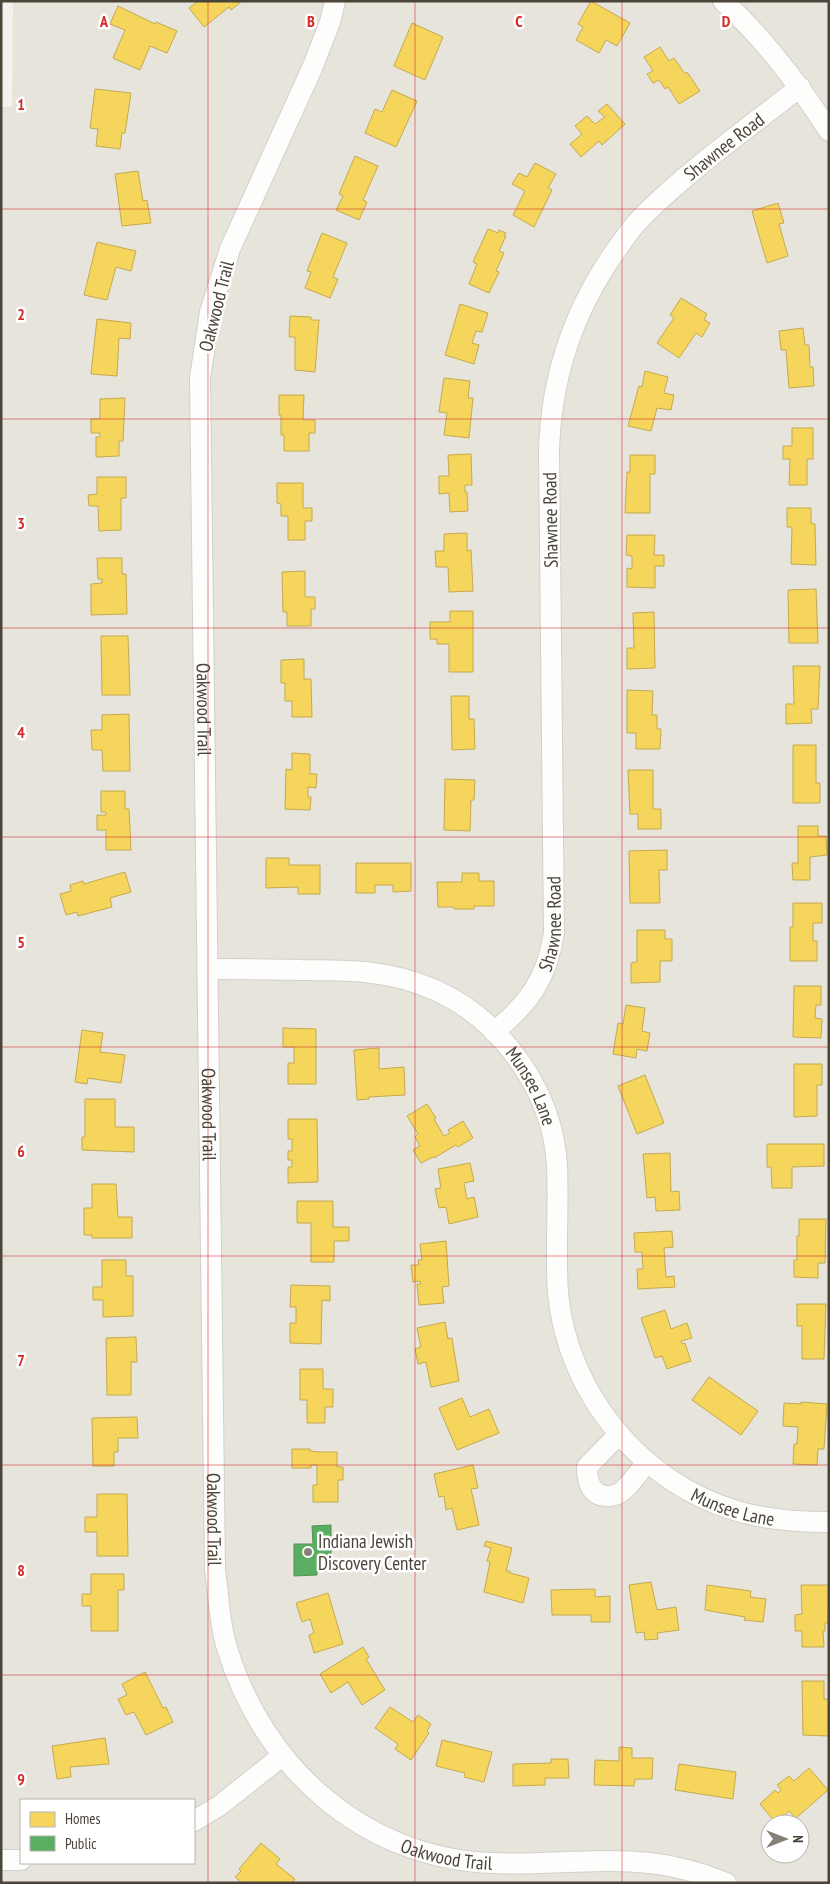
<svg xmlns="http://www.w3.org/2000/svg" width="830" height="1884" font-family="'PT Sans Narrow',sans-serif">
  <rect width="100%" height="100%" fill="#f4f2ee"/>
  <path fill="#e7e4db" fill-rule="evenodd" d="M13 1H829V1883H1V107H12ZM21 1800H194V1863H21ZM770 1824H800V1854H770Z"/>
  <g fill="#f6d55c" stroke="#c3aa51">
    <polygon points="198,1 242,1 231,10 229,7 204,27 189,8"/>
    <polygon points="591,1 630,23 617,46 606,40 599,53 576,40 583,27 578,24"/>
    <polygon points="118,6 155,24 156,22 177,31 167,53 150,46 140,70 113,58 125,30 110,24"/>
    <polygon points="412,23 443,37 425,80 394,66"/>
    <polygon points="660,47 669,61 674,58 685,74 687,72 700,91 679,104 668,87 665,89 659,80 653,83 647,74 653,71 644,57"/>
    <polygon points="95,89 131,93 125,133 122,133 120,149 96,146 98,129 90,128"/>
    <polygon points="392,90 417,101 396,147 365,133 375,109 382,112"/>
    <polygon points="607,104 625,124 602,145 599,141 581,157 570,144 582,134 575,126 587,116 595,124 605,117 598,111"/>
    <polygon points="355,156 378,166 363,200 367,202 359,220 336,210 343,196 339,194"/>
    <polygon points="535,163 556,174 548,188 552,190 534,227 513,215 525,191 512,184 519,173 527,177"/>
    <polygon points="138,171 143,201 147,200 151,223 122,226 115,174"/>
    <polygon points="778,203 784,223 779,224 788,256 767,263 752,211"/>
    <polygon points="488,229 498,233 499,230 506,233 504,236 506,236 499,251 504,253 496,271 499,272 489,293 469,284 477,264 473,262"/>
    <polygon points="322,233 347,243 333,277 338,279 330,298 305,288 311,272 307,271"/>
    <polygon points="97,242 136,251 131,271 116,267 107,300 84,295"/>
    <polygon points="681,298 707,314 704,320 710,323 702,337 696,333 679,358 657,343 674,318 670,315"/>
    <polygon points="460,304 488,313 482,332 476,331 472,343 479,345 474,364 445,355"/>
    <polygon points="290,316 311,317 311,320 319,320 315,372 295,370 295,337 289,337"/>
    <polygon points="97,319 131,323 130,339 119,338 117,376 91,374"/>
    <polygon points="803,328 805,345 809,345 810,367 813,367 814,386 789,388 786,350 781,350 779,331"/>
    <polygon points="645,371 668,377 664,393 674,395 671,410 657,408 651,431 628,426 639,386 642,387"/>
    <polygon points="444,378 470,381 468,398 473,398 469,438 444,435 447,413 439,412"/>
    <polygon points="279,395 304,395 303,420 315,420 315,433 309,433 309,451 284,451 284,435 281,435 281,415 279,415"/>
    <polygon points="125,398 123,441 119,441 119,456 96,457 96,437 100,437 100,433 91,433 91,419 100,419 100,399"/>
    <polygon points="792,428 813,428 813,459 807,459 807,485 789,485 790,459 783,459 783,446 792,446"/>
    <polygon points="471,454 472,485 465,485 465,492 467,492 468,511 450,512 449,493 439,494 439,476 449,476 448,455"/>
    <polygon points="630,455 655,455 655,474 650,474 650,513 625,513 627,472 630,472"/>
    <polygon points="97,477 126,477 126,498 121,498 121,530 99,531 98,506 89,506 88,495 97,494"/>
    <polygon points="277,483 303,483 303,508 312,508 312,521 305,521 305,540 288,540 288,516 281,516 281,504 277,503"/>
    <polygon points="787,508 811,508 811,523 815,524 816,565 791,564 792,527 787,527"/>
    <polygon points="467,533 467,551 471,550 473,591 449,592 448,567 436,567 435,551 444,551 444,534"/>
    <polygon points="627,535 655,535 654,555 664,555 664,566 655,566 655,588 627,587 627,568 632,569 632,556 626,555"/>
    <polygon points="97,558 122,558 122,574 126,574 127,614 91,615 91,584 102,583 102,579 98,579"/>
    <polygon points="305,571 305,597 315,597 315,609 311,609 311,626 287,626 287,612 283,612 282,572"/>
    <polygon points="816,589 818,643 789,643 788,590"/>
    <polygon points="450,611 473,611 473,672 449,672 449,644 437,644 437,639 430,639 430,622 450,622"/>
    <polygon points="654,612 655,668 627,669 627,648 634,648 633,613"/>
    <polygon points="101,636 128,636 130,695 102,695"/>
    <polygon points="304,659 304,679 311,679 312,717 292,717 292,701 285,701 285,683 281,683 281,660"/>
    <polygon points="793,666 820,666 818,709 811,709 812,723 786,724 786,704 794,704"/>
    <polygon points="627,690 653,691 652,715 657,715 657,729 661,729 660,749 636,749 636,733 627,733"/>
    <polygon points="451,696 469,696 469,719 474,719 475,749 452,750"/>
    <polygon points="129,714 130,771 103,771 102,750 92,750 91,730 102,730 102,715"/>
    <polygon points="793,745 816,745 816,783 820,783 820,803 793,803"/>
    <polygon points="292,753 310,754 310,774 317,774 316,788 308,787 308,797 311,797 310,810 285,809 286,769 292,770"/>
    <polygon points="628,770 653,770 653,809 661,809 661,829 638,829 638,814 630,814"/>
    <polygon points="445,779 475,780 474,800 471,800 470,831 444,830"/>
    <polygon points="101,791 125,791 125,809 129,809 131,850 106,850 106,830 97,830 97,815 106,815 106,812 101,812"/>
    <polygon points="798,826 818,826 818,836 826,836 827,855 810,857 810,880 793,880 792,863 798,863"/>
    <polygon points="667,850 667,870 659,870 660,903 630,903 629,851"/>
    <polygon points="266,858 289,858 289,865 320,865 320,894 298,894 298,887 266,888"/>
    <polygon points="356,863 411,863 411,891 393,892 393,885 375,885 375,893 356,893"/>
    <polygon points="125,872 131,892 110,898 112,907 78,916 77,912 66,915 60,894 71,891 70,885 83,881 84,884"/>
    <polygon points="462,873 479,873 479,881 494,881 494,906 474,906 474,909 454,909 454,907 438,907 437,882 462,882"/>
    <polygon points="793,903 822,903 822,923 813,923 813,941 817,941 817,961 790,961 790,927 793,927"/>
    <polygon points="637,930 665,930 665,939 672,939 672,961 660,961 660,982 631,983 631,963 637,962"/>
    <polygon points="794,986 821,986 821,1005 816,1005 815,1018 822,1019 821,1038 793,1037"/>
    <polygon points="626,1005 645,1008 642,1031 650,1033 647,1051 637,1049 636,1058 613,1054 618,1023 623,1024"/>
    <polygon points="283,1028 316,1029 316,1084 288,1084 288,1063 294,1063 294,1047 283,1047"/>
    <polygon points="82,1030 103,1033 100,1052 125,1055 121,1083 88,1078 87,1084 75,1082"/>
    <polygon points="379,1048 379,1069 404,1067 405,1095 369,1097 369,1099 357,1100 354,1050"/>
    <polygon points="794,1064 822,1064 822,1085 817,1085 817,1116 794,1117"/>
    <polygon points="645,1075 664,1123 637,1134 618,1086"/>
    <polygon points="85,1099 115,1099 115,1127 134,1127 134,1152 82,1150 82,1137 85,1137"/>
    <polygon points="427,1104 436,1118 434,1119 444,1136 450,1133 448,1130 463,1121 473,1138 458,1147 456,1145 434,1158 433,1157 421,1163 413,1150 420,1146 415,1137 418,1134 407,1116"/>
    <polygon points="288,1119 317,1119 318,1182 288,1183 288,1167 292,1167 292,1160 288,1160 288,1151 292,1151 292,1139 288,1139"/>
    <polygon points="767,1144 824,1144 824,1166 792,1167 792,1188 772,1188 771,1167 767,1167"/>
    <polygon points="670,1153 671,1192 679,1191 680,1210 656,1211 655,1197 647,1198 643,1154"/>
    <polygon points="470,1163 474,1181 464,1183 467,1199 474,1197 478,1217 449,1224 446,1207 439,1208 435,1189 441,1188 438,1169"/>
    <polygon points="92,1184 116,1184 118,1217 132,1217 132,1238 92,1238 92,1235 84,1235 84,1208 92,1208"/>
    <polygon points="297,1201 333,1201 333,1227 349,1227 349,1241 334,1241 334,1262 311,1262 311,1223 297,1223"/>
    <polygon points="799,1219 826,1219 825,1263 818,1263 818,1278 794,1277 794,1260 797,1260 797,1236 799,1236"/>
    <polygon points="672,1231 673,1247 664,1248 666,1277 674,1276 675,1287 638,1289 637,1269 643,1269 642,1252 635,1252 634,1233"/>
    <polygon points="446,1241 449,1286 442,1287 444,1303 419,1305 417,1284 421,1284 420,1281 413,1282 411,1265 419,1265 418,1260 422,1260 420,1244"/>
    <polygon points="102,1260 126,1260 126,1276 133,1276 133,1316 103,1317 103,1300 93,1300 93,1287 102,1287"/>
    <polygon points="291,1285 330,1286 330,1301 322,1300 321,1344 290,1343 290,1323 296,1323 296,1307 290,1307"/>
    <polygon points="797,1304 826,1304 824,1359 802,1359 802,1326 797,1326"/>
    <polygon points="665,1310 671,1329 687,1323 692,1338 681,1341 682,1344 685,1343 691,1361 667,1369 662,1356 655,1358 641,1318"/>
    <polygon points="445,1322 448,1339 452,1338 459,1381 431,1387 426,1362 418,1364 415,1349 421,1347 417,1328"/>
    <polygon points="136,1337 137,1362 131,1362 131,1395 107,1395 106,1338"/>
    <polygon points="300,1369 323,1369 323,1389 333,1389 333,1407 325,1407 325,1423 307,1423 307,1400 300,1400"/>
    <polygon points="709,1377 758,1411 741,1435 692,1400"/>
    <polygon points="462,1398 470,1417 489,1409 499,1433 457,1450 439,1408"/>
    <polygon points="801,1402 827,1404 824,1449 818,1449 817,1465 793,1464 794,1444 797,1444 798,1427 783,1426 784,1403 801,1404"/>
    <polygon points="137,1417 138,1438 118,1438 118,1452 114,1452 114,1466 93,1466 92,1418"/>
    <polygon points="292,1449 310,1449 310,1451 320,1452 337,1452 337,1467 343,1467 343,1480 338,1480 338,1502 313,1502 313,1485 317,1485 317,1465 311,1465 311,1468 292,1468"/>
    <polygon points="473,1465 478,1488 471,1489 479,1525 457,1530 452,1508 446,1510 444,1496 439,1497 434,1474"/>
    <polygon points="97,1494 127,1494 128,1556 97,1556 97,1532 85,1532 85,1517 97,1517"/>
    <polygon points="486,1541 512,1548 506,1571 510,1571 510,1573 529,1578 523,1603 484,1592 490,1562 487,1561 491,1548 484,1546"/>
    <polygon points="91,1574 124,1574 124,1590 118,1590 118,1631 91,1631 91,1606 82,1606 82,1594 91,1594"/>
    <polygon points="651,1582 657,1610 676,1607 679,1630 657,1633 658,1639 645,1640 644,1632 636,1633 629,1585"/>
    <polygon points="707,1585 751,1591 750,1597 766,1599 763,1622 744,1620 745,1617 705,1610"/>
    <polygon points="801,1585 829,1585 828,1623 825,1623 825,1631 823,1631 824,1647 802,1647 802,1631 795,1631 795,1615 802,1614"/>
    <polygon points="595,1589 595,1597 610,1596 610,1622 591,1622 591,1615 552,1615 551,1590"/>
    <polygon points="328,1593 343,1644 314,1653 309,1635 314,1633 310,1619 302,1622 296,1603"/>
    <polygon points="363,1647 369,1657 366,1659 385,1690 362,1705 348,1682 331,1693 320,1674"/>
    <polygon points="145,1672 163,1708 166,1707 173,1722 146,1735 134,1712 126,1715 118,1699 127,1695 122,1684"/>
    <polygon points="802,1681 824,1681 824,1699 829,1699 829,1736 803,1735"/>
    <polygon points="390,1707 413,1722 418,1715 431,1724 427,1731 429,1733 411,1760 395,1749 398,1744 375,1728"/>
    <polygon points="105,1738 109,1764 70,1767 71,1777 57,1779 52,1746"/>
    <polygon points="442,1740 492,1752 484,1782 464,1777 465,1773 436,1766"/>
    <polygon points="619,1747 632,1748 632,1758 653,1758 652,1779 635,1779 634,1786 594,1785 595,1760 619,1761"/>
    <polygon points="551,1759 568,1759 569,1778 545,1778 545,1785 513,1786 513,1764 551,1763"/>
    <polygon points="679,1764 736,1772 733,1799 675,1790"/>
    <polygon points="809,1768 828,1790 796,1818 789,1811 776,1823 760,1804 775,1790 778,1793 781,1790 777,1785 789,1776 794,1781"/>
    <polygon points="261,1843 280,1859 276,1864 295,1879 292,1883 242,1883 235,1877 241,1871 239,1869"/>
  </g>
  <polygon fill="#5aae61" stroke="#568e55" points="331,1525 331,1556 326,1556 326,1571 317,1571 317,1575 294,1576 294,1544 313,1544 312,1526"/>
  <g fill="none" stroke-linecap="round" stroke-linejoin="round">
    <defs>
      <g id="minor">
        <path id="s1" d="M335 1 330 22 313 66 230 249 210 312 200 378 215 1570C219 1596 219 1623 227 1648 263 1767 363 1858 491 1863 543 1866 597 1857 650 1863 676 1866 702 1873 726 1883"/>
        <path d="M723 1C765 39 798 83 829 131"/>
        <path id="s2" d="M208 969C239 969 270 969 301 970 349 970 390 970 435 990 502 1020 553 1092 557 1166 559 1209 555 1251 558 1293 567 1393 641 1483 737 1511 767 1520 797 1522 829 1522"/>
        <path id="s3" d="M494 1032C529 1003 547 979 554 933L549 451C551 379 573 312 614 253 623 240 631 228 642 217 690 169 747 129 800 87"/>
        <path d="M619 1434 587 1467C587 1480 590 1495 606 1496 610 1496 617 1495 621 1492 630 1486 640 1470 647 1462"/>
        <polyline points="194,1821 219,1806 282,1756"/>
        <polyline points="1,1860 21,1860"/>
      </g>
    </defs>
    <use href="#minor" stroke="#d2d0cb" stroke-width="22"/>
    <use href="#minor" stroke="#fdfdfc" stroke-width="20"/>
  </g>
  <path fill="none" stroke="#d62828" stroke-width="1" stroke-opacity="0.55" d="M208 1V1883M415 1V1883M622 1V1883M1 209H829M1 419H829M1 628H829M1 837H829M1 1047H829M1 1256H829M1 1465H829M1 1675H829"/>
  <circle fill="#868178" stroke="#fff" stroke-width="2" cx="308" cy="1552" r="5"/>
  <g text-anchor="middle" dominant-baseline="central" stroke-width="5" stroke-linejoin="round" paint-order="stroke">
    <g font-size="19" fill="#4b4438" stroke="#fff">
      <text stroke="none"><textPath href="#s3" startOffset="966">Shawnee Road</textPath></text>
      <text transform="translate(216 306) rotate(-76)">Oakwood Trail</text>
      <text transform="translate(550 520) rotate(-91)">Shawnee Road</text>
      <text stroke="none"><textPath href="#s1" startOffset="734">Oakwood Trail</textPath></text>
      <text stroke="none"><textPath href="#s3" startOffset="128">Shawnee Road</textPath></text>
      <text stroke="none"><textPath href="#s2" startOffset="369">Munsee Lane</textPath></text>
      <text stroke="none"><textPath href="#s1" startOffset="1139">Oakwood Trail</textPath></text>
      <text stroke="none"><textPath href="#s2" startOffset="875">Munsee Lane</textPath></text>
      <text stroke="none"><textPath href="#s1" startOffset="1544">Oakwood Trail</textPath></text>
      <text stroke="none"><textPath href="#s1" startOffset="1992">Oakwood Trail</textPath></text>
    </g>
    <g font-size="19" fill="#4b4438" stroke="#fff" text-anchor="start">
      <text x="318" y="1541">Indiana Jewish<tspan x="318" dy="22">Discovery Center</tspan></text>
    </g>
  </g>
  <g font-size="16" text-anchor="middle" font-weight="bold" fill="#d62828" stroke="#fff" stroke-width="5" stroke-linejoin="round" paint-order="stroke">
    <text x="104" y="27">A</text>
    <text x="311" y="27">B</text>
    <text x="519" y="27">C</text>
    <text x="726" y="27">D</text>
    <text x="21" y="110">1</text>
    <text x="21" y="320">2</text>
    <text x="21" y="529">3</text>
    <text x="21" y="738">4</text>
    <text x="21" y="948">5</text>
    <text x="21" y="1157">6</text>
    <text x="21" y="1366">7</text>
    <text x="21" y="1576">8</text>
    <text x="21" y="1785">9</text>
  </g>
  <rect width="830" height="1884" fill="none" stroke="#4b4438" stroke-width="5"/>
  <rect x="20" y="1799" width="175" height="65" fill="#ffffff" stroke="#b7b4af"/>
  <rect x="30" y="1812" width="25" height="15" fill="#f6d55c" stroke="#b7b4af"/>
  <text x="65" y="1824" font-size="15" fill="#4b4438">Homes</text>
  <rect x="30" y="1836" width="25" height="15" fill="#5aae61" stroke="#b7b4af"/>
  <text x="65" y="1849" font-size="15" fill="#4b4438">Public</text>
  <g transform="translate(785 1839) rotate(90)"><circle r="24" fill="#ffffff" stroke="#b7b4af"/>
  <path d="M0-4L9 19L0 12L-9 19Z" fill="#868178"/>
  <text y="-8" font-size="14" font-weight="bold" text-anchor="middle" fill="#4b4438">N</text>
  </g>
</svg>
